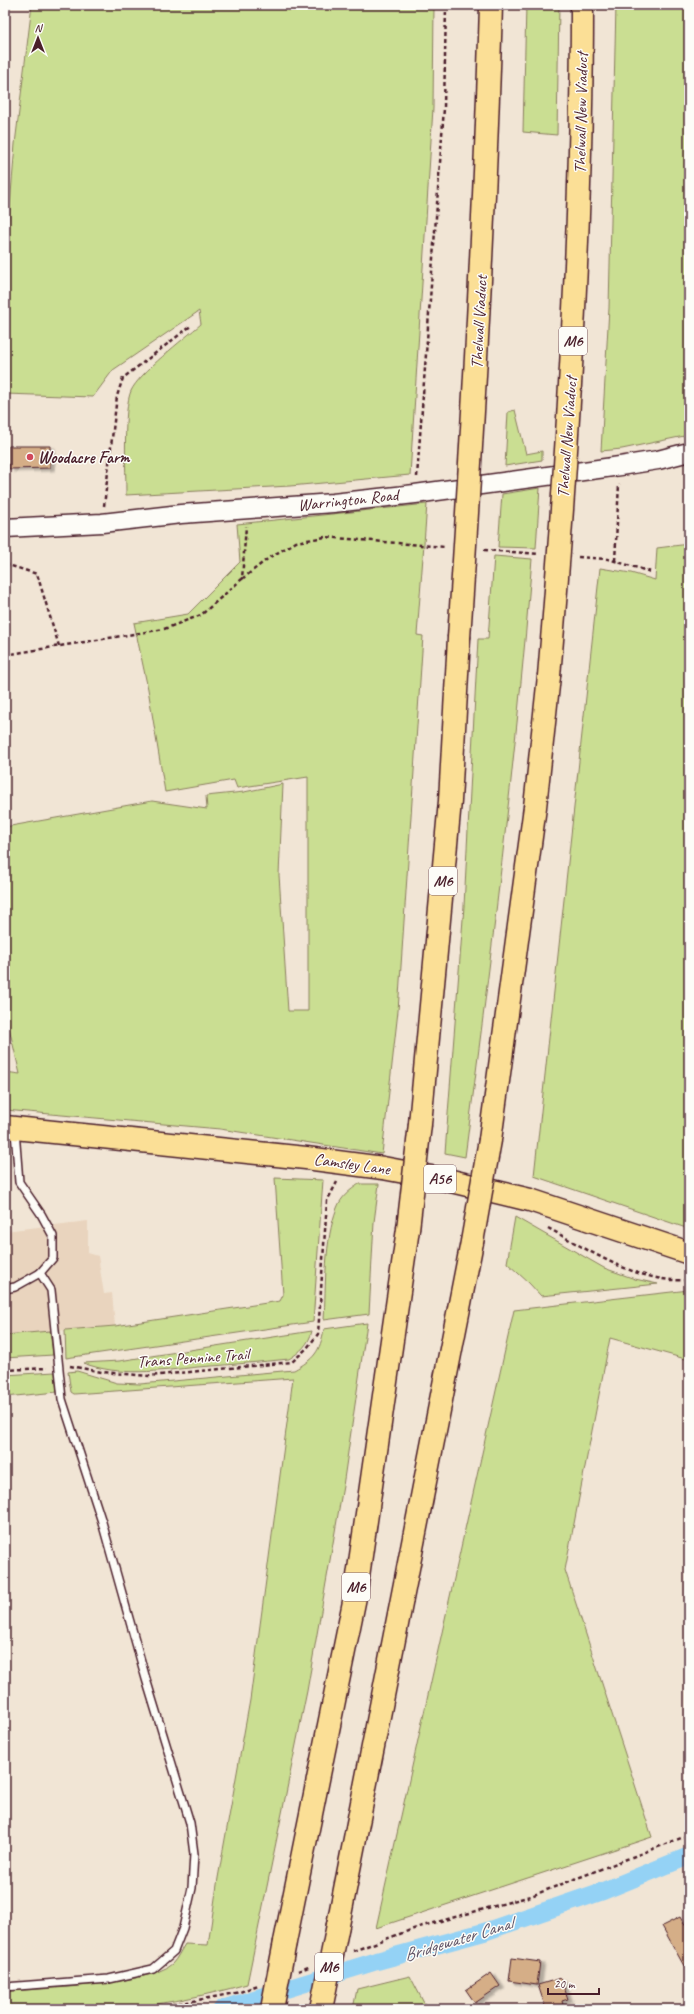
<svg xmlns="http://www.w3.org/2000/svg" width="694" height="2014" font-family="Caveat,sans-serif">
  <defs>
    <filter id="shadow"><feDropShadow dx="4.5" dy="2.5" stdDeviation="1" flood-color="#0004"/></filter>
  </defs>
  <rect width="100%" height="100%" fill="#f1e5d5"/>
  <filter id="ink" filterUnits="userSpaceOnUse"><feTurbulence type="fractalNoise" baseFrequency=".025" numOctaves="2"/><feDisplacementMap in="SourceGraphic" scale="8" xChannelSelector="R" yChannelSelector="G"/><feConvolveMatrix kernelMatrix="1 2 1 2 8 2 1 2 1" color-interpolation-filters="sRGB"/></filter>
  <g filter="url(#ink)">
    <polygon fill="#e9d4be" points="88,1221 88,1253 98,1256 104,1294 112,1293 115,1326 5,1335 5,1231"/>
    <g fill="#cade92" stroke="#8a7e5e">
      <path d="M32 5H434L433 108 410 475 290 486 126 495C126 472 123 409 131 391 139 373 184 339 201 324L199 311 113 370 93 397 5 394V270L15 144Z"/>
      <polygon points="526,5 559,5 557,135 523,132"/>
      <polygon points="616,5 689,5 689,435 622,449 601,451 609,308"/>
      <polygon points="515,410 526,454 542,451 542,460 505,466 508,412"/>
      <polygon points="540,488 536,548 498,547 502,494"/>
      <polygon points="427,504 417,635 423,636 398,1011 382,1154 220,1129 5,1110 5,1072 20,1074 5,1011 5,827 152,801 207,809 206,796 244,792 283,784 279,875 288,1011 308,1011 308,777 237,788 234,780 165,792 148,689 134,623 188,614 240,562 237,524"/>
      <polygon points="689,544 689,1229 534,1176 600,568 631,573 655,580 657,548"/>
      <path d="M494 556 532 559C516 759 491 958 465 1157L445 1153 464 906 478 639H488Z"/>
      <polygon points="275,1178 323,1180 313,1322 66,1358 65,1330 115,1326 280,1301 283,1295"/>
      <path d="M359 1184H379L374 1222 369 1314 324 1320C326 1285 324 1241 337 1208 341 1197 350 1190 359 1184Z"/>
      <polygon points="515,1217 604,1268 635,1279 658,1284 541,1296 529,1283 507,1263"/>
      <polygon points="689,1290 689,1360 610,1338 565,1570 652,1837 376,1928 514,1310"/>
      <path d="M367 1323 343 1486 307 1691 247 1984C203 1996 158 2006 112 2009 77 2011 40 2009 5 2009V1991C40 1989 148 1985 172 1964 177 1959 181 1950 185 1944L208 1945 218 1878 250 1700 293 1378 74 1394 71 1392 68 1372 77 1371 117 1383 140 1384 294 1370C314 1359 320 1352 324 1329Z"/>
      <polygon points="50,1331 53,1355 5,1358 5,1335"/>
      <path d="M312 1331C309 1344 300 1352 289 1359 259 1362 229 1365 198 1367 160 1371 120 1377 83 1363L119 1361Z"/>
      <polygon points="55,1372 57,1392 5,1397 5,1375"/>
      <polygon points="410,1976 427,2009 353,2009 357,1989"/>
    </g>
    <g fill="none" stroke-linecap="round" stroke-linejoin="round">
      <polyline stroke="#94d2f5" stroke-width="18" points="222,2009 377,1961 484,1932 603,1891 689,1856"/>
    </g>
    <g fill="#d5ae87" stroke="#4a1f2b" filter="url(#shadow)">
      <polygon points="9,446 50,446 50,468 9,469"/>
      <polygon points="680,1917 684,1924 689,1922 689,1975 662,1926"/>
      <polygon points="512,1958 540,1962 537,1985 509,1981"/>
      <polygon points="491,1973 500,1986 475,2003 466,1990"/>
      <polygon points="561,1978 568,1999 562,2001 564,2009 546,2009 538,1985"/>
    </g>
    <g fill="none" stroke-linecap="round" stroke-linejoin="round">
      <defs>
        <g id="service">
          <polyline points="5,1289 15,1287 40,1273 53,1258 53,1236 41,1214 19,1182 15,1131"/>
          <polyline points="5,1987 109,1979 153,1969 174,1951 183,1928 192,1888 194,1854 190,1823 146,1679 102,1522 62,1399 51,1290 40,1273"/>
        </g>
        <polyline id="tertiary" points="5,528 102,523 181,514 333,503 415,494 620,466 658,460 689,452"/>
        <polyline id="primary" points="5,1127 306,1158 383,1168 447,1180 530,1200 689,1253"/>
        <g id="motorway">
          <polyline points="420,1124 450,801 459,638"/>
          <polyline points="490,1140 535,807 549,676"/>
          <polyline points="338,1925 472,1242"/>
          <polyline points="285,1942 355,1597 408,1229"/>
        </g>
      </defs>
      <use href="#service" stroke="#4a1f2b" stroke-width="10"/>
      <use href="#tertiary" stroke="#4a1f2b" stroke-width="21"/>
      <use href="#primary" stroke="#4a1f2b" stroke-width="25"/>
      <use href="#motorway" stroke="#4a1f2b" stroke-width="25"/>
      <g stroke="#4a1f2b" stroke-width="2.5" stroke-dasharray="4 3" stroke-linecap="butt">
        <polyline points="417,477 444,108 446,5"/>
        <polyline points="104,506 117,396 123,378 192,325"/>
        <polyline points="484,550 539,554"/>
        <polyline points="578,557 608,559 651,572"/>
        <polyline points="615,561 619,484"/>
        <polyline points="5,564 37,574 59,646"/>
        <polyline points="242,579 270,557 296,542 325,537 445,547"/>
        <polyline points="5,655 164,629 201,615 242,579 246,526"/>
        <path d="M548 1228C591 1251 638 1284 689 1280"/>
        <polyline points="70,1366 102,1372 149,1376 292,1362 307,1348 318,1334 327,1201 337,1182"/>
        <polyline points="5,1370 47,1368"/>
        <polyline points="353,1951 419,1927 531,1896 689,1835"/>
        <polyline points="298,1971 311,1966"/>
        <polyline points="151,2009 240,1992 258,1985"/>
      </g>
      <use href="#service" stroke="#fdfcf7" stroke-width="7"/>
      <use href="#tertiary" stroke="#fdfcf7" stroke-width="18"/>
      <use href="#primary" stroke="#fbdf96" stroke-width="22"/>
      <use href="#motorway" stroke="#fbdf96" stroke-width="22"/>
      <defs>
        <g id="motorway-bridge">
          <path d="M459 638C473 427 485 216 491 5"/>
          <path d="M549 676C568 453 582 229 582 5"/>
          <polyline points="408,1229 420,1124"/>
          <polyline points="472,1242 490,1140"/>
          <polyline points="272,2009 285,1942"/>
          <polyline points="321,2009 338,1925"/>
        </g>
      </defs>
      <use href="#motorway-bridge" stroke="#4a1f2b" stroke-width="25" stroke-linecap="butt"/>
      <use href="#motorway-bridge" stroke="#fbdf96" stroke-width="22"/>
    </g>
  </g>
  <circle fill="#d1495b" stroke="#fdfcf7" stroke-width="1.5" cx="30" cy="457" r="4"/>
  <g text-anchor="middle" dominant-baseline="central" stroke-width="3" stroke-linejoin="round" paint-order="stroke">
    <g fill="#fdfcf7" stroke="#806168" stroke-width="1">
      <rect x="559" y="327" width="28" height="28" rx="3"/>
      <rect x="429" y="867" width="28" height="28" rx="3"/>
      <rect x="424" y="1165" width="32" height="28" rx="3"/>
      <rect x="342" y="1573" width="28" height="28" rx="3"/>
      <rect x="315" y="1953" width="28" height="28" rx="3"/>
    </g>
    <g font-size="16" font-weight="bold" fill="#4a1f2b">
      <text x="573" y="341">M6</text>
      <text x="443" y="881">M6</text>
      <text x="440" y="1179">A56</text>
      <text x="356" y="1587">M6</text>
      <text x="329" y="1967">M6</text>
    </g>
    <g font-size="17" fill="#4a1f2b" stroke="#fdfcf7">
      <text transform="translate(581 113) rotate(-89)">Thelwall New Viaduct</text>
      <text transform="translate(479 322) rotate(-87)">Thelwall Viaduct</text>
      <text transform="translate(567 437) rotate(-86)">Thelwall New Viaduct</text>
      <text transform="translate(348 500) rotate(-6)">Warrington Road</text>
      <text transform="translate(352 1164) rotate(8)">Camsley Lane</text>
      <text transform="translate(193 1358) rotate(-4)">Trans Pennine Trail</text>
    </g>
    <g font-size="17" font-weight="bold" fill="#4a1f2b" stroke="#fdfcf7" text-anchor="start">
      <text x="38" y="457">Woodacre Farm</text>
    </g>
    <g font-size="18" font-style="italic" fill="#605568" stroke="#fdfcf7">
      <text transform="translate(458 1939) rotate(-17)">Bridgewater Canal</text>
    </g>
  </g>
  <rect width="694" height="2014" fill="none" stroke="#fdfcf7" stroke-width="20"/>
  <rect x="10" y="10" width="674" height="1994" fill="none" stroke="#4a1f2b" stroke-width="1.5" filter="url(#ink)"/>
  <g transform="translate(38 38)" stroke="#fdfcf7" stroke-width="3" paint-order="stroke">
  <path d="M0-3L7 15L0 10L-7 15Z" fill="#4a1f2b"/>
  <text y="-6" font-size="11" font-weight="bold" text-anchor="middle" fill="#4a1f2b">N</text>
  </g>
  <path d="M548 1988v6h51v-6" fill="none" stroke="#4a1f2b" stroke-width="2"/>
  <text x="554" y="1988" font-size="12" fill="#4a1f2b" stroke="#fdfcf7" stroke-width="3" paint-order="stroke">20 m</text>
</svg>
